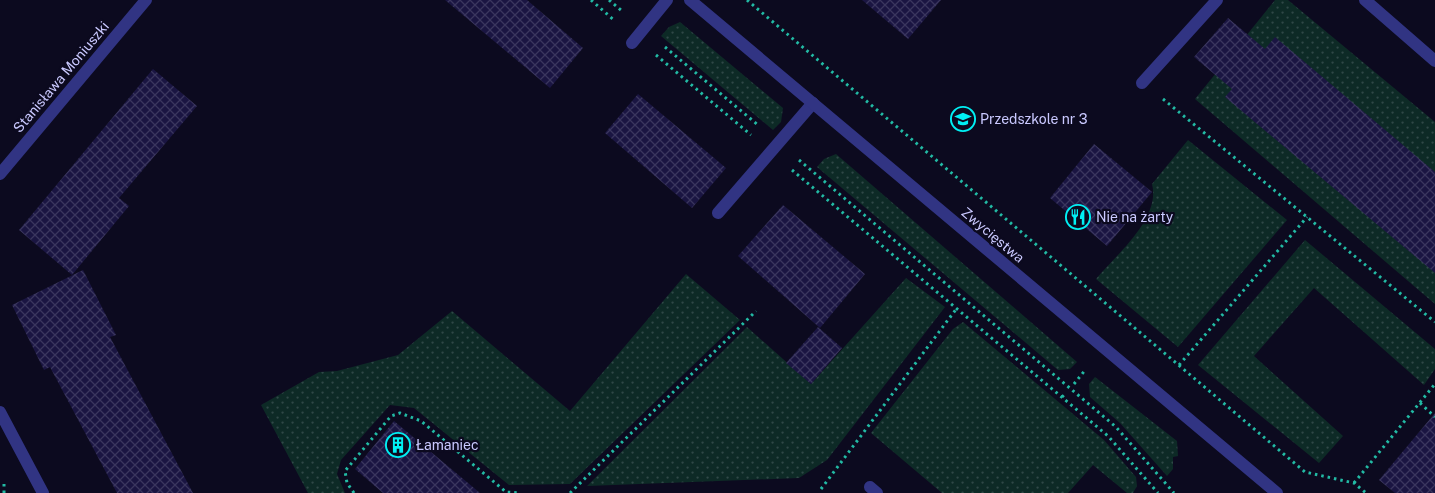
<svg xmlns="http://www.w3.org/2000/svg" width="1435" height="493" font-family="'Public Sans',sans-serif">
  <defs>
    <pattern id="grass-dots" width="8" height="8" patternUnits="userSpaceOnUse" patternTransform="scale(1.25)"><rect width="8" height="8" fill="#0d2a26"/><path d="M2 2h.1M6 6h.1" fill="none" stroke="#2f4847" stroke-width="1.8" stroke-linecap="round"/></pattern>
    <pattern id="building-cross-hatch" width="8" height="8" patternUnits="userSpaceOnUse" patternTransform="scale(1.25)"><rect width="8" height="8" fill="#1a1542"/><path d="M0 0l8 8M0 8l8-8" fill="none" stroke="#3a365e"/></pattern>
  </defs>
  <rect width="100%" height="100%" fill="#0c0a1f"/>
  <g fill="url(#grass-dots)">
    <polygon points="1275,0 1288,0 1435,122 1435,304 1195,99"/>
    <polygon points="680,22 783,108 781,122 773,130 661,36 669,27"/>
    <path d="M1188 140 1287 220 1178 347 1096 279C1116 255 1161 218 1152 184Z"/>
    <polygon points="836,154 1077,362 1070,369 1058,370 817,167 824,159"/>
    <polygon points="1305,240 1435,349 1435,369 1424,385 1314,288 1254,356 1343,436 1319,463 1198,365"/>
    <polygon points="686,274 740,320 570,484 509,485 414,408 390,405 341,460 337,474 345,493 308,493 261,405 319,372 337,371 398,355 452,311 570,411"/>
    <polygon points="906,278 945,307 827,460 799,478 587,486 747,327 811,384"/>
    <polygon points="963,322 1104,440 1136,477 1137,486 1133,493 1127,493 1093,465 1068,493 942,493 871,433 953,329"/>
    <polygon points="1095,377 1177,441 1178,456 1173,457 1173,469 1167,476 1120,423 1090,397 1089,384"/>
  </g>
  <g fill="url(#building-cross-hatch)">
    <polygon points="445,0 527,0 583,48 550,88"/>
    <polygon points="862,0 941,0 908,39"/>
    <polygon points="1228,18 1265,49 1275,37 1435,172 1435,273 1225,97 1232,89 1194,57"/>
    <polygon points="153,69 197,106 119,198 129,206 72,275 19,230"/>
    <polygon points="638,94 726,168 692,208 605,133"/>
    <polygon points="1094,144 1152,192 1107,246 1050,198"/>
    <polygon points="783,205 865,274 820,328 738,256"/>
    <polygon points="83,270 116,335 110,337 193,493 117,493 50,367 44,370 12,305"/>
    <polygon points="818,327 842,348 811,384 786,363"/>
    <polygon points="1435,413 1435,493 1395,493 1379,480"/>
    <polygon points="394,421 480,493 383,493 355,469"/>
  </g>
  <g fill="none" stroke-linecap="round" stroke-linejoin="round">
    <g stroke="#22baa4" stroke-width="3" stroke-dasharray="2.5 4" stroke-linecap="butt">
      <polyline points="591,0 615,21"/>
      <polyline points="609,0 622,11"/>
      <polyline points="747,0 1305,472 1354,483 1366,493"/>
      <polyline points="665,47 758,125"/>
      <polyline points="656,55 751,135"/>
      <polyline points="1163,99 1435,322"/>
      <polyline points="799,160 1116,427 1174,493"/>
      <polyline points="792,170 1108,436 1158,493"/>
      <polyline points="1179,365 1307,217"/>
      <polyline points="1074,384 1086,369"/>
      <polyline points="1062,397 1066,393"/>
      <polyline points="1420,403 1435,417"/>
      <polyline points="1354,483 1435,384"/>
      <polyline points="821,489 957,308"/>
      <polyline points="4,493 4,481"/>
      <polyline points="354,493 347,483 345,471 391,416 400,413 421,421 506,492 520,493"/>
      <polyline points="570,493 756,311"/>
    </g>
    <g stroke="#313483" stroke-width="12">
      <polyline points="632,43 667,0"/>
      <polyline points="1142,83 1217,0"/>
      <polyline points="718,213 813,103"/>
      <polyline points="870,487 877,493"/>
    </g>
    <g stroke="#313483" stroke-width="12">
      <polyline points="1365,0 1435,61"/>
      <polyline points="0,174 146,0"/>
      <polyline points="0,412 43,493"/>
    </g>
    <polyline stroke="#313483" stroke-width="12" points="690,0 1277,493"/>
  </g>
  <defs>
    <symbol id="school-ring" viewBox="-11 -11 22 22"><circle r="9.5" fill="#0c0a1f" stroke="#00f0f4" stroke-width="1.5"/><path d="M0-5L7-2L0 1L-7-2ZM-4 1L0 2.5L4 1V4Q0 6-4 4Z" fill="#00f0f4"/></symbol>
    <symbol id="restaurant-ring" viewBox="-11 -11 22 22"><circle r="9.5" fill="#0c0a1f" stroke="#00f0f4" stroke-width="1.5"/><path d="M-5-6h1v4h1v-4h1v4h1v-4h1v5L-1.5 .5V6h-2V.5L-5-1ZM5-6V6H3V1.5H1.5Q1.5-4 5-6Z" fill="#00f0f4"/></symbol>
    <symbol id="building-ring" viewBox="-11 -11 22 22"><circle r="9.5" fill="#0c0a1f" stroke="#00f0f4" stroke-width="1.5"/><path d="M-4-6H4V6H1V3H-1V6H-4ZM-2.5-4.3h1.7v1.8h-1.7ZM.8-4.3h1.7v1.8H.8ZM-2.5-1h1.7V.8h-1.7ZM.8-1h1.7V.8H.8Z" fill="#00f0f4"/></symbol>
  </defs>
  <g fill-rule="evenodd">
    <use href="#school-ring" x="949" y="105" width="28" height="28"/>
    <use href="#restaurant-ring" x="1064" y="203" width="28" height="28"/>
    <use href="#building-ring" x="384" y="431" width="28" height="28"/>
  </g>
  <g text-anchor="middle" dominant-baseline="central" stroke-width="4.5" stroke-linejoin="round" paint-order="stroke">
    <g font-size="14" fill="#cac9ff" stroke="#0c0a1f">
      <text transform="translate(61 77) rotate(-50)">Stanisława Moniuszki</text>
      <text transform="translate(993 235) rotate(40)">Zwycięstwa</text>
    </g>
    <g font-size="14" fill="#cac9ff" stroke="#0c0a1f" text-anchor="start">
      <text x="980" y="119">Przedszkole nr 3</text>
      <text x="1096" y="217">Nie na żarty</text>
      <text x="416" y="445">Łamaniec</text>
    </g>
  </g>
</svg>
